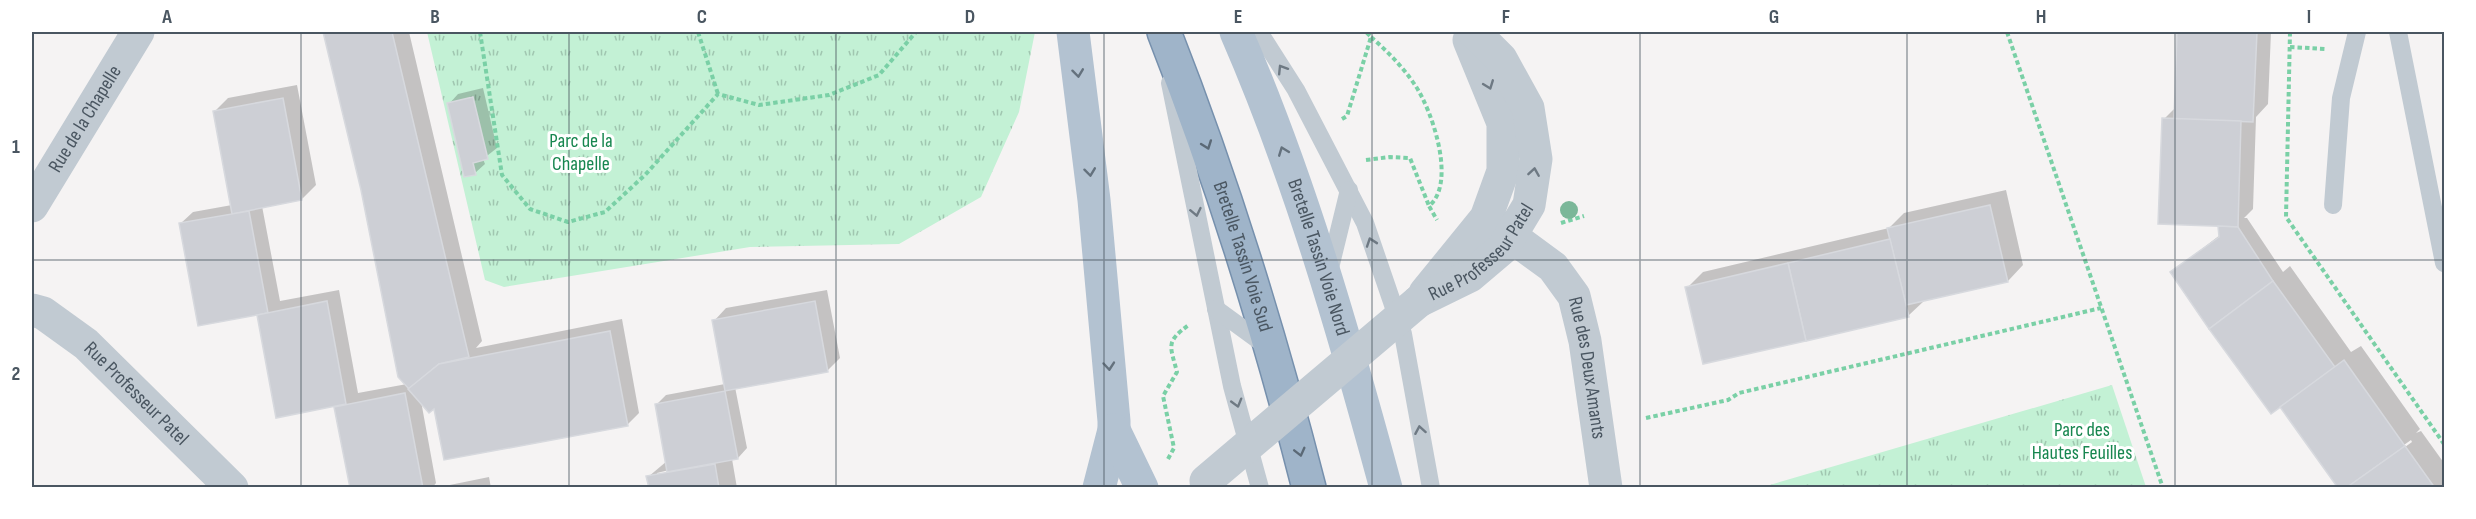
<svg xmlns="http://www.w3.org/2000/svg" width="2476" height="519" font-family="'Sofia Sans Condensed',sans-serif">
  <defs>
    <pattern id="grass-tufts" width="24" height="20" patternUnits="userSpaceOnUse" patternTransform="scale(1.5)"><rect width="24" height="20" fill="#c3f1d5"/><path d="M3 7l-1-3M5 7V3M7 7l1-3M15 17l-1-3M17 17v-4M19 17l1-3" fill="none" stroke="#a0c6b0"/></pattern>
  </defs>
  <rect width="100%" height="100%" fill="#f5f3f3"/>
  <g fill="url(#grass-tufts)">
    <polygon points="427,32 1035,32 1019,112 981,197 899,244 750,247 504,287 485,280"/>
    <polygon points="2112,385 2146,487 1763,487"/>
  </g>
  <g fill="#0003" fill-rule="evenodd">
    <polygon points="325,32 409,32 482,341 476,348 622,319 639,413 627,425 435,406 421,401 436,483 432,488 351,488 336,405 180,224 193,212 232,205 214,112 228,98 297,85 316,185 302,199 262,206 280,301 339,290 358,393 407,384"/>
    <path d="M2179 32H2271L2268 104 2256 117 2253 209 2244 218H2247L2283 272 2290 266 2351 352 2361 346 2420 429 2416 433 2421 431 2444 463V488H2340L2280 405 2172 272 2220 235V227L2164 119 2176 107ZM2411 440 2412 442 2359 480 2357 478Z"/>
    <polygon points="483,88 497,148 483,159 485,164 475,173 449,104 458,94"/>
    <polygon points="2006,190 2023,265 2008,281 1925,300 1908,316 1687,288 1703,272 1889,228 1904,213"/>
    <path d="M827 290 840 358 828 370 735 387 747 448 738 458 732 459 737 488H650L648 477 667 461 656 405 666 395 725 384 714 321 726 308ZM669 470V474L658 475 657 473Z"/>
    <polygon points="489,477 491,488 435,488"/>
  </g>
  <g fill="#cdcfd5" stroke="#d7d9de" stroke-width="1.5">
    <polygon points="323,32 392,32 469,357 439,364 409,389 398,377 361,190"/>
    <polygon points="2177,32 2257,32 2253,122 2174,119"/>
    <polygon points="473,97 488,159 473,163 476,175 464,177 447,103"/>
    <polygon points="283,98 302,200 232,214 213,111"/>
    <polygon points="2162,118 2241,121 2238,227 2158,224"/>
    <polygon points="1990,205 2008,282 1906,305 1887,228"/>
    <polygon points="249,211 268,313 198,326 179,223"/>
    <polygon points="2218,226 2238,227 2273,281 2209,329 2170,272 2219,237"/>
    <polygon points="1890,239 1909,317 1806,341 1788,263"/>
    <polygon points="1788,263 1806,341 1703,364 1685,287"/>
    <polygon points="2273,281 2335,367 2271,414 2209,329"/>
    <polygon points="327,301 346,404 276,418 257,315"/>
    <polygon points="815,301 828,372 725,391 712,320"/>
    <polygon points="610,331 628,426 444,460 434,409 429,413 408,389 439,364"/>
    <polygon points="2344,360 2405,446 2346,488 2338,488 2280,407"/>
    <polygon points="725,391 738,459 667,472 655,404"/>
    <polygon points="405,393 423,488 350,488 334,407"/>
    <polygon points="2405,446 2435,488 2346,488"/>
    <polygon points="715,464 719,488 649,488 646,476"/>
  </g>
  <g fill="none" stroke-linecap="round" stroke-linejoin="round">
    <defs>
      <g id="trunk">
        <path id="s6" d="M1164 32C1223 182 1269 331 1309 488"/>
      </g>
    </defs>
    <use href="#trunk" stroke="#7690ad" stroke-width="36"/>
    <g stroke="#7ad0a6" stroke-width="4" stroke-dasharray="4.5 3" stroke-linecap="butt">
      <polyline points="480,32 502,175 530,209 568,222 605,212 645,175 718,94 759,105 829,95 879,75 916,32"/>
      <polyline points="698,32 718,94"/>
      <polyline points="2007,32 2163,488"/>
      <polyline points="2290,32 2286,217 2444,444"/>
      <path d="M1371 37C1388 52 1402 66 1415 85 1432 110 1457 183 1429 206L1437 220"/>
      <polyline points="2290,47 2325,49"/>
      <polyline points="1342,119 1347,116 1371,37 1366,32"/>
      <polyline points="1366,160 1390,157 1410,158 1429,206"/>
      <polyline points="1561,223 1584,216"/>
      <polyline points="1646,418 1728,400 1739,393 2101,308"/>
      <path d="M1168 459 1174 448 1163 396 1177 372C1170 345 1165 342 1190 324"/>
    </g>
    <g stroke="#c1cad2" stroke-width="18">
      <polyline points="1259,32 1296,90 1365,223 1403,334 1431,488"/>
      <polyline points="2398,32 2444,263"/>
      <polyline points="1170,83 1232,386 1260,488"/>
      <polyline points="2333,205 2341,98 2357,32"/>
      <polyline points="1329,272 1349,190"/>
      <polyline points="1216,309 1268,347"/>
    </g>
    <g stroke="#c1cad2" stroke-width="33">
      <path id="s1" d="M32 206 138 32"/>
      <path id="s2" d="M1486 218 1553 267 1574 296 1585 341 1606 488"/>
      <polyline points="1425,293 1486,218 1503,171 1503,123 1469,40"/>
      <path id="s3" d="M1419 301 1470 276 1503 248 1529 205 1536 159 1528 108 1501 59 1474 32"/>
      <path id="s4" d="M32 310 43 313 86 344 232 488"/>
    </g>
    <g stroke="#b3c2d1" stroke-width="33">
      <polyline points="1073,32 1094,200 1114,421 1114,430 1099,488"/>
      <path id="s5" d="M1236 32C1300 179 1344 333 1386 488"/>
      <polyline points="1114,430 1142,488"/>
    </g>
    <use href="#trunk" stroke="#9fb4c9" stroke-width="33"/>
    <polyline stroke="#c1cad2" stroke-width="33" points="1206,481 1419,301"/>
  </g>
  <circle fill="#7bb799" cx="1569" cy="210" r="9"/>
  <defs><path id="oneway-chevron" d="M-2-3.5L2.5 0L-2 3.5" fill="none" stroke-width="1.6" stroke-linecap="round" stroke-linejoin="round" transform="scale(1.5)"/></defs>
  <g stroke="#6e7983">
    <use href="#oneway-chevron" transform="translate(1282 69) rotate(-122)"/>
    <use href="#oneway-chevron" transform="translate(1489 85) rotate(69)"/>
    <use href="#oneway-chevron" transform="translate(1534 172) rotate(-81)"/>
    <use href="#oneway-chevron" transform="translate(1196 212) rotate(78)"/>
    <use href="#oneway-chevron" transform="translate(1371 242) rotate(-109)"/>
    <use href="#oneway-chevron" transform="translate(1237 403) rotate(74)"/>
    <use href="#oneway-chevron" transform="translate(1420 430) rotate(-100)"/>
  </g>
  <g stroke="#64717d">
    <use href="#oneway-chevron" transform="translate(1078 73) rotate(83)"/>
    <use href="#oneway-chevron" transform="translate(1283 151) rotate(-111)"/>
    <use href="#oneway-chevron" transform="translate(1090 172) rotate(83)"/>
    <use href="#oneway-chevron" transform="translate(1109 366) rotate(85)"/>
  </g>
  <g stroke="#5b6976">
    <use href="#oneway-chevron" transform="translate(1207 145) rotate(70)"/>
    <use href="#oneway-chevron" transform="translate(1300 452) rotate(76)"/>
  </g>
  <path fill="none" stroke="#4a5661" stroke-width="1.5" stroke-opacity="0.55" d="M301 32V488M569 32V488M836 32V488M1104 32V488M1372 32V488M1640 32V488M1907 32V488M2175 32V488M32 260H2444"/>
  <g text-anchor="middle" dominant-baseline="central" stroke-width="6" stroke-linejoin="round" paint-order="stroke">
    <g font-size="20" fill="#4a5661" stroke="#fff">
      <text stroke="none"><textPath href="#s1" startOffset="102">Rue de la Chapelle</textPath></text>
      <text stroke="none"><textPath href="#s3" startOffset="81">Rue Professeur Patel</textPath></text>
      <text stroke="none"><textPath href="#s6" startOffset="238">Bretelle Tassin Voie Sud</textPath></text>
      <text stroke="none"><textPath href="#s5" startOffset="240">Bretelle Tassin Voie Nord</textPath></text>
      <text stroke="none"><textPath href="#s2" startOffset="192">Rue des Deux Amants</textPath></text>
      <text stroke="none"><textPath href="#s4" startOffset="135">Rue Professeur Patel</textPath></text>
    </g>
    <g font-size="20" fill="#17864f" stroke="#fff">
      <text x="581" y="141">Parc de la<tspan x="581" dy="23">Chapelle</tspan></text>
      <text x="2082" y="430">Parc des<tspan x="2082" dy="23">Hautes Feuilles</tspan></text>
    </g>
  </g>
  <rect width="2476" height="519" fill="none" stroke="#ffffff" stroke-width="66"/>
  <rect x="33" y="33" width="2410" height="453" fill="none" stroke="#4a5661" stroke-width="2"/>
  <g font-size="20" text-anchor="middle" font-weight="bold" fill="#4a5661">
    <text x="167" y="23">A</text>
    <text x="435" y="23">B</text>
    <text x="702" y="23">C</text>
    <text x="970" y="23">D</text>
    <text x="1238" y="23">E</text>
    <text x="1506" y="23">F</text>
    <text x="1774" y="23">G</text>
    <text x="2041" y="23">H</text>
    <text x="2309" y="23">I</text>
    <text x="16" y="153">1</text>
    <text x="16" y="380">2</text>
  </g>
</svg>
